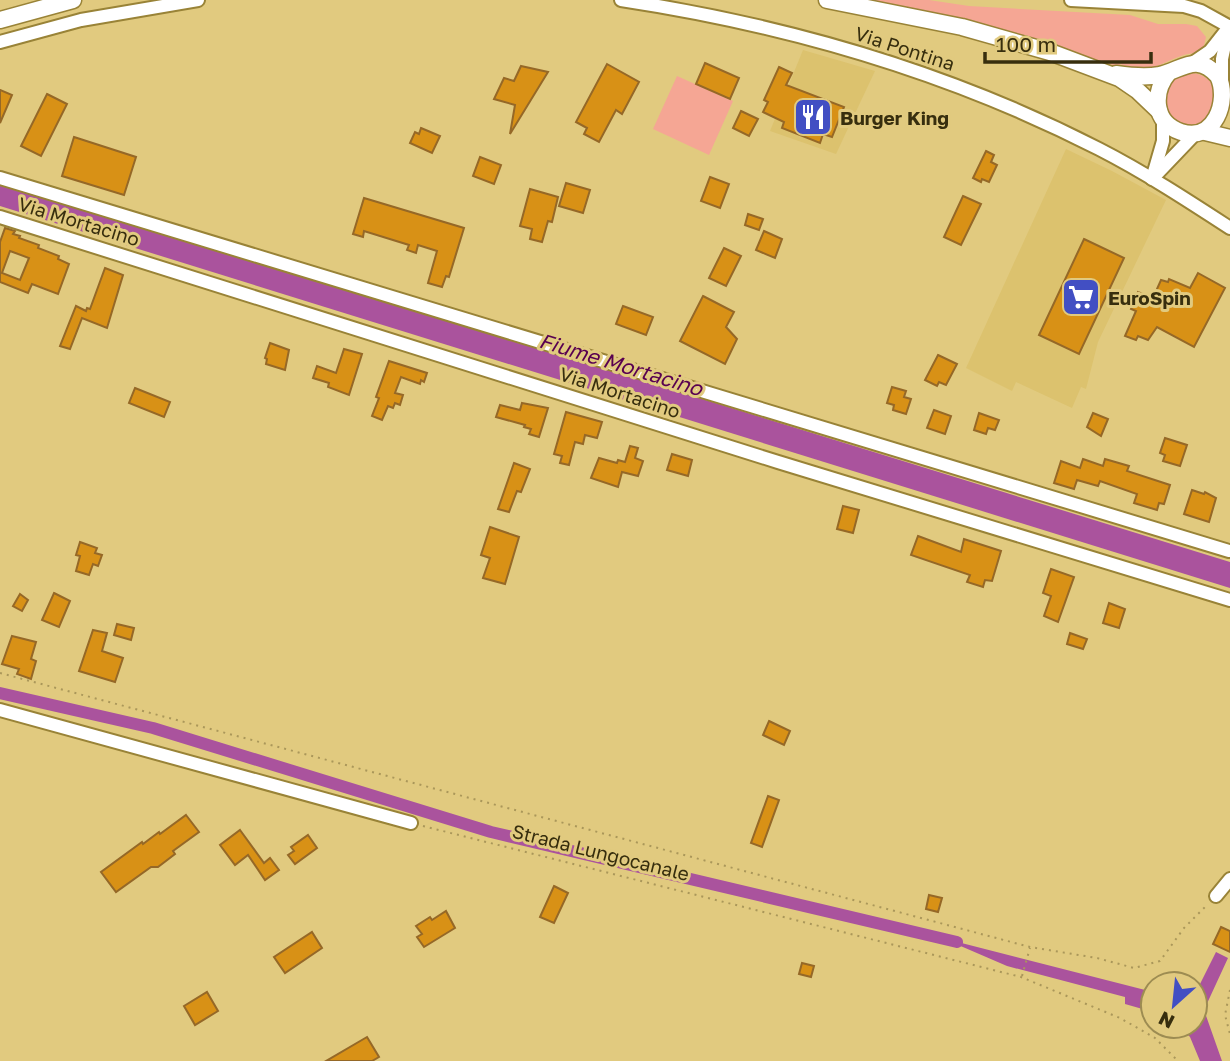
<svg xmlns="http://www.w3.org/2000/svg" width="1230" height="1061" font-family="'Golos Text',sans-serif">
  <rect width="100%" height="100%" fill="#e1ca7f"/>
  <g fill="#dcc26e">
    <polygon points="803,50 875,71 836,154 770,131"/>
    <polygon points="1066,149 1112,171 1166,200 1098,342 1086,389 1081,387 1072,408 1016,382 1012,391 966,368"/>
  </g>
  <g fill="#f5a694">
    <path d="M858 0H929L969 6 1130 15 1158 24H1186L1197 26 1206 37 1203 50C1196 54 1189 53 1181 56 1157 65 1148 75 1120 64L1119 67 995 27Z"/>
    <circle cx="1191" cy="99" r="26"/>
    <polygon points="677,76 733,101 709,155 653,129"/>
  </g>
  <g fill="#aa539d">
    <polygon points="0,182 1230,562 1230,588 0,206"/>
    <polygon points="942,938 1153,992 1153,1012 1125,1004 1125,997 1007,966"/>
    <polygon points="1216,952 1228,958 1204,1010 1222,1061 1200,1061 1190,1037 1180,1026 1195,1026 1195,994"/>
  </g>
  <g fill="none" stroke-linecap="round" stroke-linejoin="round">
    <polyline stroke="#aa539d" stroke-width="12" points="0,693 153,728 491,832 957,942"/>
  </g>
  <g fill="#d89116" stroke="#956827" stroke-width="2" fill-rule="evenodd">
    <polygon points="705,63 739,78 730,99 696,84"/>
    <polygon points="607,64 639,82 622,114 616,110 599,142 584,134 587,128 576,122"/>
    <polygon points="521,66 548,72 510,134 515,105 494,99 504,78 514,81"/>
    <polygon points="779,67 792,73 786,85 844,107 832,137 823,134 820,143 782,128 784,122 763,112 768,102 764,100"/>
    <polygon points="0,90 12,95 0,123"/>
    <polygon points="47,94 67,104 41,156 21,146"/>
    <polygon points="741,111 758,119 749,136 733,128"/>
    <polygon points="421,128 440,136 432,153 410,143 415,132 419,134"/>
    <polygon points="74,137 136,157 124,195 62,176"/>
    <polygon points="986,151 994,155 991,162 997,165 989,182 982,179 981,182 973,178"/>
    <polygon points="480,157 501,165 494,184 473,176"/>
    <polygon points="710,177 729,184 720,208 701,201"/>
    <polygon points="566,183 590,190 583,213 559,206"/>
    <polygon points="530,189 558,197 552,222 548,221 542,242 530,239 532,229 520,226"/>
    <polygon points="963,196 981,204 961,245 944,237"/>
    <polygon points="364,198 464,228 449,277 446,276 442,287 428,283 437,251 418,245 416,253 407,250 409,245 364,231 363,237 353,234"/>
    <polygon points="748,214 763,219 759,230 745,225"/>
    <path d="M5 228 15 231 13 234 20 236 19 238 39 245 38 248 59 256 58 259 69 264 58 294 32 284 28 293 0 282V242ZM10 251 29 258 20 280 2 273Z"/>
    <polygon points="764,231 782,239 775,258 756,250"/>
    <polygon points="1084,239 1124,258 1079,354 1039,335"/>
    <polygon points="724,248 741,256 726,286 709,278"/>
    <polygon points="105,268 123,275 107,328 82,318 70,349 60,346 76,306 86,311 87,308 90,309"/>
    <polygon points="1198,273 1225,288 1194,347 1157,327 1148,340 1138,336 1136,340 1125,336 1136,311 1131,309 1138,292 1153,298 1161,280 1168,282 1169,279 1190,288"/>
    <polygon points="703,296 734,312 726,327 737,339 725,364 680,341"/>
    <polygon points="623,306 653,317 646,335 616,324"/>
    <polygon points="270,343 289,350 285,370 266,364 267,359 265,358"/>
    <polygon points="344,349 362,354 349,395 328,387 329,383 313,378 317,366 336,373"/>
    <polygon points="938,355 957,364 946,385 939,382 937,386 925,380"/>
    <polygon points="389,361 427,373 424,382 421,380 420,384 401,377 395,393 403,395 400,405 395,403 393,408 388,406 382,420 372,416 379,398 376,397"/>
    <polygon points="892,387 906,391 904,397 911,399 906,414 893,410 894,405 887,403"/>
    <polygon points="135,388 170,402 164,417 129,403"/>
    <polygon points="522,403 548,408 539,437 529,434 531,429 524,427 525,425 496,417 500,405 520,410"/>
    <polygon points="934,410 951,416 945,434 927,428"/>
    <polygon points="566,412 602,422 597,438 585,435 583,444 575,442 569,465 560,463 562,456 554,454"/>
    <polygon points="979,413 999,420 995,430 988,428 986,434 974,430"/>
    <polygon points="1093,413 1108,419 1101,436 1087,427"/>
    <polygon points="1165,438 1187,445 1180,466 1163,461 1165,455 1160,453"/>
    <polygon points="630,446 638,448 635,458 643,461 638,476 622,472 618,487 591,478 599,458 617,463 618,460 625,462"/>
    <polygon points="672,454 692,460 688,476 667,470"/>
    <polygon points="1083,459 1103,466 1105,459 1129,466 1127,471 1170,485 1164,504 1159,503 1157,510 1134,503 1137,494 1100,481 1098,486 1077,480 1074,489 1054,483 1061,461 1080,468"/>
    <polygon points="514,463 530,469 521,492 517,491 509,512 498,509"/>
    <polygon points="1192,490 1204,494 1205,492 1216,498 1209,522 1184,514"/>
    <polygon points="843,506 859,510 853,533 837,529"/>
    <polygon points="490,527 519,537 505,584 483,578 490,558 481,555"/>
    <polygon points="918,536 961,552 964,539 1001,551 992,581 985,580 983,587 967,582 970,575 911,555"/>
    <polygon points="80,542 97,548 95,553 102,555 98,566 93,564 89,575 76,571 80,556 76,555"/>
    <polygon points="1051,569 1074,577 1058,622 1044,616 1051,596 1043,593"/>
    <polygon points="54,593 70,601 59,627 42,620"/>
    <polygon points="20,594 28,600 22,611 13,606"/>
    <polygon points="1109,603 1125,609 1119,628 1103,623"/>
    <polygon points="117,624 134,628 131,640 114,635"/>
    <polygon points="93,630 107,633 102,651 123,658 115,682 79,671"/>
    <polygon points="1070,633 1087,639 1083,649 1067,644"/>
    <polygon points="12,636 36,642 31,659 36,661 31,679 17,674 19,669 2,664"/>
    <polygon points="769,721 790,731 784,745 763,735"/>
    <polygon points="768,796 779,800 762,847 751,843"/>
    <polygon points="186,815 199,832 173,851 175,854 158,867 151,867 116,892 101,872 142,842 143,844 159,832 160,834"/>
    <polygon points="240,830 264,863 270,858 279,870 265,880 248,855 235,865 220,845"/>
    <polygon points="308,835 317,848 295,864 288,855 294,851 291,847"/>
    <polygon points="554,886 568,893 554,923 540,917"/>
    <polygon points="929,895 942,898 938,912 926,909"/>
    <polygon points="446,911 455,928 424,947 417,937 422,934 416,926 430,917 432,920"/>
    <polygon points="1221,927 1230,931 1230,952 1213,944"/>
    <polygon points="312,932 322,948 285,973 274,957"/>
    <polygon points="802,963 814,966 811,977 799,974"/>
    <polygon points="207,992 218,1011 195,1025 184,1006"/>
    <polygon points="367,1037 379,1057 372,1061 326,1061"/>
  </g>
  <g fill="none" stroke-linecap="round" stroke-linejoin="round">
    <defs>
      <g id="minor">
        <path d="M621 0C786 25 949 72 1099 149 1144 172 1187 200 1230 228"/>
        <polyline points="1071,0 1184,6 1201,11 1230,27"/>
        <polyline points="0,42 81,20 198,0"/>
        <polyline points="1191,64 1210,51 1225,32"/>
        <polyline points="1222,82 1222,59 1229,26"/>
        <polyline points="1154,172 1163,141 1163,120"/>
        <polyline points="0,178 1229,551"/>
        <polyline points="1152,179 1195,134"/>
        <polyline points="0,217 778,462 1230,600"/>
        <polyline points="0,710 411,823"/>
        <polyline points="1216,896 1230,879"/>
      </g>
      <g id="major">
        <polyline points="827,0 962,27 1050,52 1119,78 1138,91 1159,111"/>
        <polyline points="0,20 73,0"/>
        <path d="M1116 74C1130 76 1145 78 1159 75 1181 71 1196 51 1218 76 1230 101 1214 143 1181 132 1153 123 1152 92 1169 72"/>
        <polyline points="1205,132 1230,138"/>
      </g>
    </defs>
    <use href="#minor" stroke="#998337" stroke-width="16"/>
    <use href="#major" stroke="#998337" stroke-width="19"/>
    <g stroke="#aa975a" stroke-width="2" stroke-dasharray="2 5" stroke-linecap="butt">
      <polyline points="0,673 1030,947 1097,958 1134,968 1160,961 1184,928 1208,904"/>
      <polyline points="423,826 1021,977 1120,1018 1155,1038 1178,1061"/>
      <polyline points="1022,976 1030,948"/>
      <polyline points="1230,990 1225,1015 1230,1034"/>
    </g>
    <use href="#minor" stroke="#fff" stroke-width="12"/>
    <use href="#major" stroke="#fff" stroke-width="16"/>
  </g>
  <defs>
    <symbol id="restaurant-square" viewBox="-11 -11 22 22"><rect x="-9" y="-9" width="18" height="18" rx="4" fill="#424fc3" stroke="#e1ca7f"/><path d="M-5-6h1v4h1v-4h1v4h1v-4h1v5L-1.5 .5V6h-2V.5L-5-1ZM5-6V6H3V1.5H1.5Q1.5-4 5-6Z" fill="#fff"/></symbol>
    <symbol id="supermarket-square" viewBox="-11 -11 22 22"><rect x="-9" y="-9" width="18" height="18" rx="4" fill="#424fc3" stroke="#e1ca7f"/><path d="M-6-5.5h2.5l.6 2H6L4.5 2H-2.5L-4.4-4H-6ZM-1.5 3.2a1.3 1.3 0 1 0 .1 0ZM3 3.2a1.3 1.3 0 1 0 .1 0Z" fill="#fff"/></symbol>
  </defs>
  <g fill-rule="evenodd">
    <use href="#restaurant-square" x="791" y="95" width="44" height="44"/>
    <use href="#supermarket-square" x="1059" y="275" width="44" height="44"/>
  </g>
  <g text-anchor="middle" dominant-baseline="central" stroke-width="6" stroke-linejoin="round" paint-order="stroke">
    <g font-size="19" fill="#372e0e" stroke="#e1ca7f">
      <text transform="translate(905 48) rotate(18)">Via Pontina</text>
      <text transform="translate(79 221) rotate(17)">Via Mortacino</text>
      <text transform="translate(620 392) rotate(18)">Via Mortacino</text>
      <text transform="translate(601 852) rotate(14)">Strada Lungocanale</text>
    </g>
    <g font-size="19" font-weight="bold" fill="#372e0e" stroke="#e1ca7f" text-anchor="start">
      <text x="840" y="117">Burger King</text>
      <text x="1108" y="297">EuroSpin</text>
    </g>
    <g font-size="21" font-style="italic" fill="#580150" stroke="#e1ca7f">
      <text transform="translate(621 364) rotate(17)">Fiume Mortacino</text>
    </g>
  </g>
  <g transform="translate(1174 1005) rotate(207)"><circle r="33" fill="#e1ca7f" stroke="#9d8c52" stroke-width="2"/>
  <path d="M0-5L12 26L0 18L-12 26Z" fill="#424fc3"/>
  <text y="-10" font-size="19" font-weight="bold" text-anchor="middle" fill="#372e0e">N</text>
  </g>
  <path d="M985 52v10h166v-10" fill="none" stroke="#372e0e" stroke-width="3.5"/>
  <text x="996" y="52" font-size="21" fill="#372e0e" stroke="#e1ca7f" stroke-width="5" paint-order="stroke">100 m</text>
</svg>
